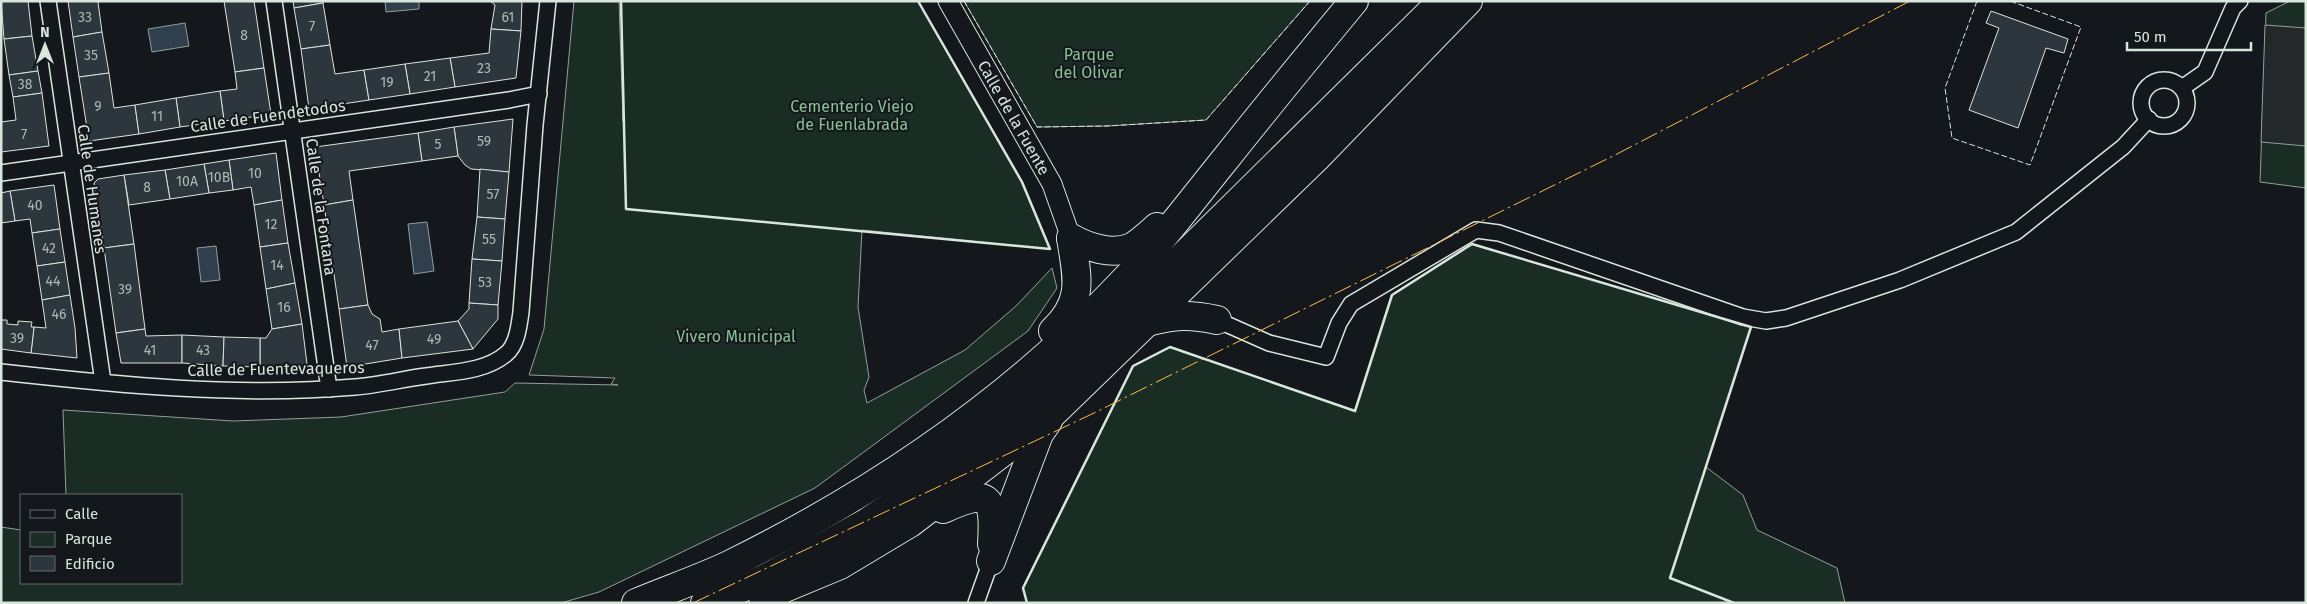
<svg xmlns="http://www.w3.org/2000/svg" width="2307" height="604" font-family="'Fira Sans',sans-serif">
  <rect width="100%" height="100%" fill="#14181c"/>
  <g fill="#1a2d24" stroke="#939e99">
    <polygon points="574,1 619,1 623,121 621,1 918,1 1022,182 1050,249 862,230 858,307 869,377 864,390 867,403 965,350 1016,306 1052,268 1057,288 1028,331 815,488 599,592 561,603 1,603 1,527 21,530 21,583 181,583 181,495 66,495 63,410 233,421 341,417 505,392 515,383 618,385 611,384 615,378 529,375 544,329"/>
    <polygon points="964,1 1310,1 1206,120 1107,126 1037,127"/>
    <polygon points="2290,1 2306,1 2306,188 2260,182 2266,13"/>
    <polygon points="1472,244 1751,327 1706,467 1743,495 1757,530 1837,568 1845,603 1027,603 1023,588 1133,366 1170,347 1355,411 1392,295"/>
  </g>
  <polygon fill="#24282b" stroke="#939e99" points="2265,25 2306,28 2306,146 2261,142"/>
  <g fill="#2f3f4d" stroke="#939e99">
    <polygon points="385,1 419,1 419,9 386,12"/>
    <polygon points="185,23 189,46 152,52 148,29"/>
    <polygon points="427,222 434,271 414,274 408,224"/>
    <polygon points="216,246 220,280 201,282 197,248"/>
  </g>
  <g fill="#2c363c" stroke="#d8e6dc">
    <polygon points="1,1 28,1 32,36 4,39"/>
    <polygon points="68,1 104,1 98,2 102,32 73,37"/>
    <polygon points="224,1 254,1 264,68 235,72"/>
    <polygon points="293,1 323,1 323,3 294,8"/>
    <polygon points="490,1 522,1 521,31 491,29 495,5"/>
    <polygon points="323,3 330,45 301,49 294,8"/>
    <polygon points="1991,11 2068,39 2064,53 2046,48 2018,128 1969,110 1999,28 1986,23"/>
    <polygon points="491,29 521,31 516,78 455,87 450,58 489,53"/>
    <polygon points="102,32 109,73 79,77 73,37"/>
    <polygon points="32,36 38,71 9,75 4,39"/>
    <polygon points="330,45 335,74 364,70 369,100 309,109 301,49"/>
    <polygon points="450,58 455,87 410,94 405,64"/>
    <polygon points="405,64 410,94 369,100 364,70"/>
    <polygon points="264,68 271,114 224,121 220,91 237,89 235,72"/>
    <polygon points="38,71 42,93 13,97 9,75"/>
    <polygon points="109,73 114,108 135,105 139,134 89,141 79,77"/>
    <polygon points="220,91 224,121 180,127 176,98"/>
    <polygon points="42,93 49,146 1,152 1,122 16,120 13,97"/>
    <polygon points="176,98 180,127 139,134 135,105"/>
    <polygon points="513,119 509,172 471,169 465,165 458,156 454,127"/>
    <polygon points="454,127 458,156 422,161 418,133"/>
    <polygon points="418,133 422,161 349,171 353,200 324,205 315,147"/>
    <polygon points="276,153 282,200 254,205 251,187 233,190 229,160"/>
    <polygon points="229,160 233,190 209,193 204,164"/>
    <polygon points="204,164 209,193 170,199 165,170"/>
    <polygon points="480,169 509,172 505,219 477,217"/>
    <polygon points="165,170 170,199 129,205 124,175"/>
    <polygon points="124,175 134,244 104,248 94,183 98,179"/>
    <polygon points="54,185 60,229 32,233 30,219 15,221 10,191"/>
    <polygon points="10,191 15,221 1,223 1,193"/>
    <polygon points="282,200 288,243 260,247 254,205"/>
    <polygon points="353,200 368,305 339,309 324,205"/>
    <polygon points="477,217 505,219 502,261 472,259"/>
    <polygon points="60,229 65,262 37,266 32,233"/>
    <polygon points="288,243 295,283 266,289 260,247"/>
    <polygon points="134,244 145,329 116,333 104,248"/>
    <polygon points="472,259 502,261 498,305 469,303"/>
    <polygon points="65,262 70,295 42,300 37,266"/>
    <polygon points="295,283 302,324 272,329 266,289"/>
    <polygon points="70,295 75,328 77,358 31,353 34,327 46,328 42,300"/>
    <polygon points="469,303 498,305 498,319 473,349 458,321 469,309"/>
    <polygon points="368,305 372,314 380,319 382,332 399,329 402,358 347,367 339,309"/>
    <polygon points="1,320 7,320 7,324 18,325 18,321 32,322 31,327 34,327 31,353 1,349"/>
    <polygon points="458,321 473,349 402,358 399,329"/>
    <polygon points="302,324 307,364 305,368 260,367 260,338 266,338 272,329"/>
    <polygon points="145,329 146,336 182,335 182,363 121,363 116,333"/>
    <polygon points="182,335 224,337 223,366 182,363"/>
    <polygon points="224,337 260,338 260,367 223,366"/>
  </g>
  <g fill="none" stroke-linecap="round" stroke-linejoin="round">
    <defs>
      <g id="minor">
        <polyline points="48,1 103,382"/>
        <polyline points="274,1 329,389"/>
        <circle cx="2164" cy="103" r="23"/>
        <polyline points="2182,88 2205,72 2233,8 2240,1"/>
        <polyline points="1,173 509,100 539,94"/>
        <polyline points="1217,320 1269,343 1326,357 1339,323 1351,304 1476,230 1499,233 1743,317 1766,321 1786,318 1900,280 2016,232 2123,147 2149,119"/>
        <path d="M1 372C118 385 238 397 355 387 379 385 403 379 426 376 452 372 485 372 506 354 517 345 519 326 521 312L535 125 548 1"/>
        <polyline points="976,603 991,561"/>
      </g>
      <g id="tertiary">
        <path id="s1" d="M948 1 1052 184 1071 238"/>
      </g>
      <g id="motorway">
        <path d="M1071 238C1087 247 1113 256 1132 247 1141 242 1149 234 1157 227"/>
        <path d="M1147 322C1176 315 1188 314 1217 320"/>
        <path d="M1053 331C1085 301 1077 277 1071 238"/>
        <path d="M943 509C989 488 995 495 992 544"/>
        <polyline points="991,561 1039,434 1048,421"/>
        <polyline points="763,597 840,565 910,523 1050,416 1316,158 1468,1"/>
        <path d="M636 603C667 590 699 579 729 565 873 494 1009 402 1120 285 1159 245 1192 200 1227 157 1269 104 1311 53 1354 1"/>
        <polyline points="705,603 764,579 866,523 949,467 1011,419 1144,295 1442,1"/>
      </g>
    </defs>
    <use href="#minor" stroke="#d8e6dc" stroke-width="18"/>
    <use href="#tertiary" stroke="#d8e6dc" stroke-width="21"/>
    <use href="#motorway" stroke="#d8e6dc" stroke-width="30"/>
    <use href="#minor" stroke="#14181c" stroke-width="15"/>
    <use href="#tertiary" stroke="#14181c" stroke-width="19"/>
    <use href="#motorway" stroke="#14181c" stroke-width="28"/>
    <g stroke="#d8e6dc" stroke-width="1" stroke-dasharray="6 2.5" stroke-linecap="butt">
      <polyline points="964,1 1037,127 1107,126 1206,120 1310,1"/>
      <polyline points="1977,1 1945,88 1952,138 2030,165 2081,27 2010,1"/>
    </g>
    <g stroke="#d8e6dc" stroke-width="2.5">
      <polyline points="621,1 626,209 1050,249 1022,182 918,1"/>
      <polyline points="1027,603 1023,588 1133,366 1170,347 1355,411 1392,295 1472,244 1751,327 1670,578 1734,603"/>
    </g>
    <polyline stroke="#ffb74d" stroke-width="1" stroke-dasharray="18 4 2.5 4" stroke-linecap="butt" points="693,603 1094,413 1617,154 1910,1"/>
  </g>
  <g text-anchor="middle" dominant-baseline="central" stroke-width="4" stroke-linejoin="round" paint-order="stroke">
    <g font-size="14" fill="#adbab4">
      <text x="85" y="17">33</text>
      <text x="508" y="17">61</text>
      <text x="312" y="26">7</text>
      <text x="244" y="35">8</text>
      <text x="91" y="55">35</text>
      <text x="484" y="68">23</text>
      <text x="430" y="76">21</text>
      <text x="387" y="82">19</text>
      <text x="25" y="84">38</text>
      <text x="98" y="106">9</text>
      <text x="157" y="116">11</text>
      <text x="24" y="134">7</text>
      <text x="484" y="141">59</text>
      <text x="438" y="144">5</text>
      <text x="255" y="173">10</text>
      <text x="219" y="177">10B</text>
      <text x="187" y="181">10A</text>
      <text x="147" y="187">8</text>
      <text x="493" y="194">57</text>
      <text x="35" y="205">40</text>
      <text x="271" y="224">12</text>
      <text x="489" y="239">55</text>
      <text x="49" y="248">42</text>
      <text x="277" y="265">14</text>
      <text x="53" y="281">44</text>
      <text x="485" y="282">53</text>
      <text x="125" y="289">39</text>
      <text x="284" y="307">16</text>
      <text x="59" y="314">46</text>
      <text x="17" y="338">39</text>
      <text x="434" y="339">49</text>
      <text x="372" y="345">47</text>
      <text x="150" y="350">41</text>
      <text x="203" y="350">43</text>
    </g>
    <g font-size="16" fill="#8ac095" stroke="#14181c">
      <text x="1089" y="54">Parque<tspan x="1089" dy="18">del Olivar</tspan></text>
      <text x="852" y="106">Cementerio Viejo<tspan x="852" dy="18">de Fuenlabrada</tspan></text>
      <text x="736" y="336">Vivero Municipal</text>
    </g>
    <g font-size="16" fill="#d8e6dc" stroke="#14181c">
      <text transform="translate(268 116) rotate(-8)">Calle de Fuendetodos</text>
      <text stroke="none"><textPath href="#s1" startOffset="134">Calle de la Fuente</textPath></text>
      <text transform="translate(92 189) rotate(82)">Calle de Humanes</text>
      <text transform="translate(321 207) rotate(82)">Calle de la Fontana</text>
      <text transform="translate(276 369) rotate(-1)">Calle de Fuentevaqueros</text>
    </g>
  </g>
  <rect width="2307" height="604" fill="none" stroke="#d8e6dc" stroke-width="5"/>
  <rect x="20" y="494" width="162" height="90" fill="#14181c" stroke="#626a69"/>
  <rect x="30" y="510" width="25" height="8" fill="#14181c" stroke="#626a69"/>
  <text x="65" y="519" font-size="15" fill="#d8e6dc">Calle</text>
  <rect x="30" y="532" width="25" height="15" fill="#1a2d24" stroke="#626a69"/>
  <text x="65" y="544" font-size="15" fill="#d8e6dc">Parque</text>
  <rect x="30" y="556" width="25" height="15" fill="#2c363c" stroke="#626a69"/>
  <text x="65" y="569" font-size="15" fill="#d8e6dc">Edificio</text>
  <g transform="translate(45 45)" stroke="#14181c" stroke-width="4" paint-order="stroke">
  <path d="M0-4L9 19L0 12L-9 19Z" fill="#d8e6dc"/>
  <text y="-8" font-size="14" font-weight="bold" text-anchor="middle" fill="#d8e6dc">N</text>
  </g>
  <path d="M2127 42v8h124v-8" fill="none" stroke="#d8e6dc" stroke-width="2.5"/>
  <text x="2134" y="42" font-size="15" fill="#d8e6dc" stroke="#14181c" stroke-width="4" paint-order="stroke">50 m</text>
</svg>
